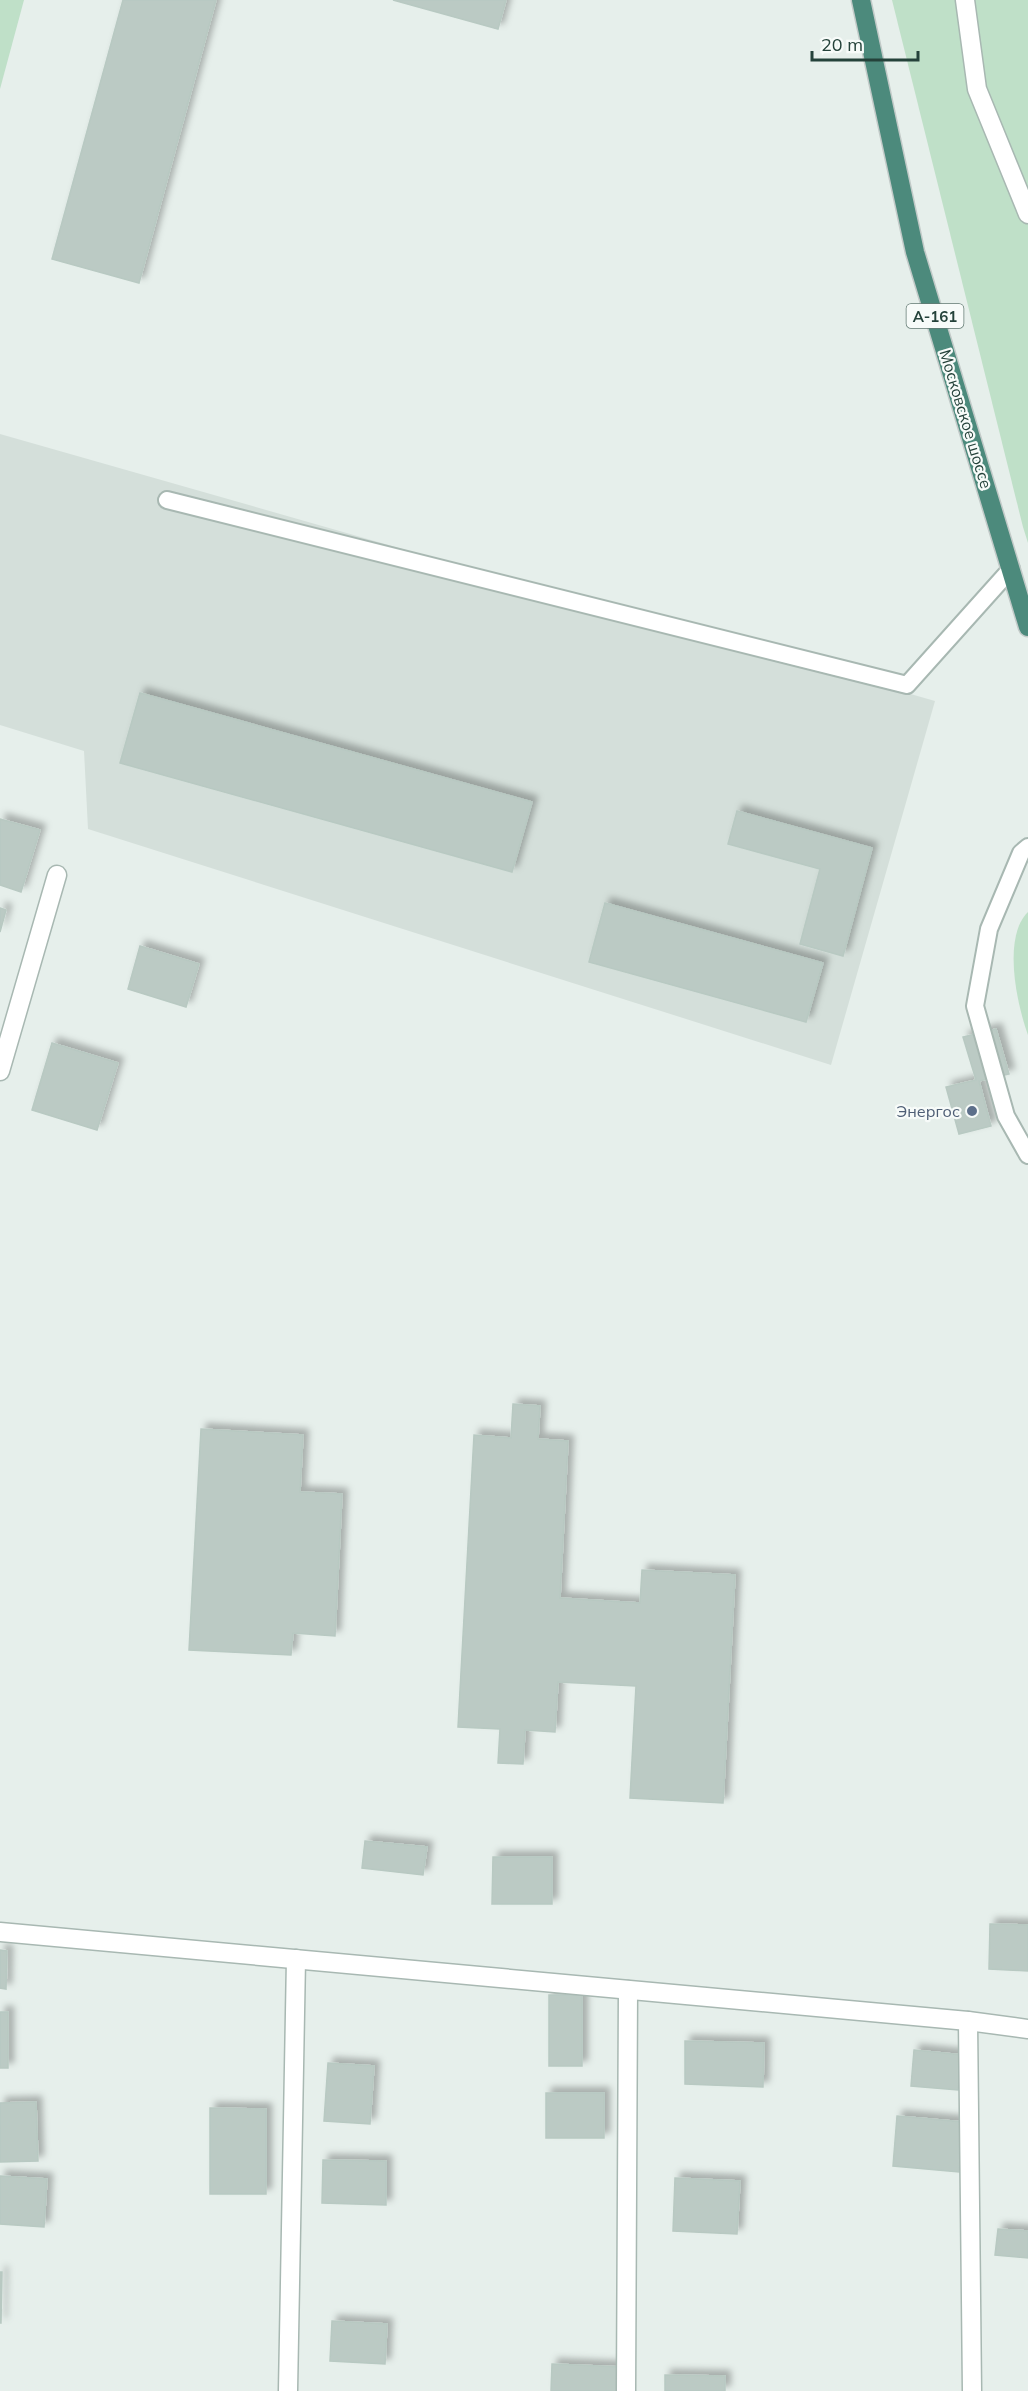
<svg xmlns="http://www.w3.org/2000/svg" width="1028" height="2391" font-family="Mulish,sans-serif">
  <defs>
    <filter id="shadow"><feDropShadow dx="5.5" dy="-5.5" stdDeviation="3" flood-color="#0004"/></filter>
  </defs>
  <rect width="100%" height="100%" fill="#e6efeb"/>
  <polygon fill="#d4dfda" points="0,434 935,701 831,1065 88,829 84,751 0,725"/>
  <g fill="#bfe0c8">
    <polygon points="0,0 24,0 0,89"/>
    <polygon points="892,0 1028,0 1028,543 1023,527"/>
    <path d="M1028 912V1035C1017 1005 1002 937 1028 912Z"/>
  </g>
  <g fill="#bbcac4" stroke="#b8c9c2" stroke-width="1.5" filter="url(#shadow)">
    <polygon points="123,0 216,0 139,283 52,259"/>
    <polygon points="393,0 506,0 498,29"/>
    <polygon points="140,693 532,802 512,872 120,763"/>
    <polygon points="737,811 872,848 843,956 800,944 820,869 728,844"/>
    <polygon points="0,819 40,830 21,892 0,885"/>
    <polygon points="605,903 823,963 806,1022 589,962"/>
    <polygon points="0,908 6,910 0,932"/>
    <polygon points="140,946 199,964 186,1007 128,989"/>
    <polygon points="996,1029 1009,1074 979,1081 991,1126 959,1134 946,1087 976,1080 963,1037"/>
    <polygon points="52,1043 118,1063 97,1130 32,1110"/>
    <polygon points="513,1404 540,1406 538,1439 568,1441 560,1598 640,1603 642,1570 735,1575 723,1803 630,1798 636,1686 558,1682 555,1732 525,1730 523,1764 498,1763 500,1729 458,1727 474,1435 511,1438"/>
    <polygon points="201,1429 303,1435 300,1492 342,1494 335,1636 293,1633 291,1655 189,1650"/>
    <polygon points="365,1841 427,1847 423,1875 362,1868"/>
    <polygon points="493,1857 552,1857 552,1904 492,1904"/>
    <polygon points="990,1924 1028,1925 1028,1971 989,1969"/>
    <polygon points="0,1950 7,1951 6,1989 0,1988"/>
    <rect x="549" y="1995" width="33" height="71"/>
    <rect x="0" y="2012" width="8" height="56"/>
    <polygon points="685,2041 764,2043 763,2087 685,2084"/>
    <polygon points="914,2050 962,2055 958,2090 911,2086"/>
    <polygon points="328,2063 374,2066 370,2124 324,2121"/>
    <rect x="546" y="2093" width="58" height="45"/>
    <polygon points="36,2102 38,2161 0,2162 0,2103"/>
    <polygon points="210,2108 266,2109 266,2194 210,2194"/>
    <polygon points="897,2116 963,2122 959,2172 893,2166"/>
    <polygon points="323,2160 386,2161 386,2205 322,2203"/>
    <polygon points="0,2176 47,2179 44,2227 0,2224"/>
    <polygon points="675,2178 740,2181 737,2234 673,2231"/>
    <polygon points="998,2229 1028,2231 1028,2258 995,2255"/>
    <polygon points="0,2272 2,2272 1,2323 0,2323"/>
    <polygon points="332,2321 387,2324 385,2364 330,2361"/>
    <polygon points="552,2364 622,2367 622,2391 551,2391"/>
    <polygon points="665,2375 725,2376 725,2391 665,2391"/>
  </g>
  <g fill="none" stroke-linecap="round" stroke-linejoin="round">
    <defs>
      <g id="service">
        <polyline points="167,500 907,685 1011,569"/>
        <polyline points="1028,847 1021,853 989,929 975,1006 1006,1116 1028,1155"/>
      </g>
      <g id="minor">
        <polyline points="965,0 977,89 1028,214"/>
        <polyline points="0,1071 57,875"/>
        <polyline points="0,1932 968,2021 1028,2029"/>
        <polyline points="968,2021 972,2391"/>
        <polyline points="288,2391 296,1959"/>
        <polyline points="626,2391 628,1990"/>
      </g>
      <polyline id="trunk" points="861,0 915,252 1028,627"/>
    </defs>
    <use href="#service" stroke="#a8b8b2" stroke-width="20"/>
    <use href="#minor" stroke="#a8b8b2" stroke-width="21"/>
    <use href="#trunk" stroke="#c2cac8" stroke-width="21"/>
    <use href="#service" stroke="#fff" stroke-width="16"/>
    <use href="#minor" stroke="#fff" stroke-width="18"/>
    <use href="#trunk" stroke="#4c8a7c" stroke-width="18"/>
  </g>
  <circle fill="#5c6f8a" stroke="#f7fbf9" stroke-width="2" cx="972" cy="1111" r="6"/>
  <g text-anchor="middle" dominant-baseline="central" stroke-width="4.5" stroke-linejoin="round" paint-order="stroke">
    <rect fill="#f7fbf9" stroke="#637a73" stroke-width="1.5" x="906.5" y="304" width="57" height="24" rx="4.5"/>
    <g font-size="15" font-weight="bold" fill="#24423a">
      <text x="935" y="316">А-161</text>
    </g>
    <g font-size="16" fill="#24423a" stroke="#f7fbf9">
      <text transform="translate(966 419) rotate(73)">Московское шоссе</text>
    </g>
    <g font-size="16" fill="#4e5e75" stroke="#f7fbf9" text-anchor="end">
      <text x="960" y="1111">Энергос</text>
    </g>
  </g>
  <path d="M812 51v9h106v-9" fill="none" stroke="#24423a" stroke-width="3"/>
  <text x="821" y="51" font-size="18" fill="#24423a" stroke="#f7fbf9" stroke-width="4.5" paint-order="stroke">20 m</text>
</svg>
